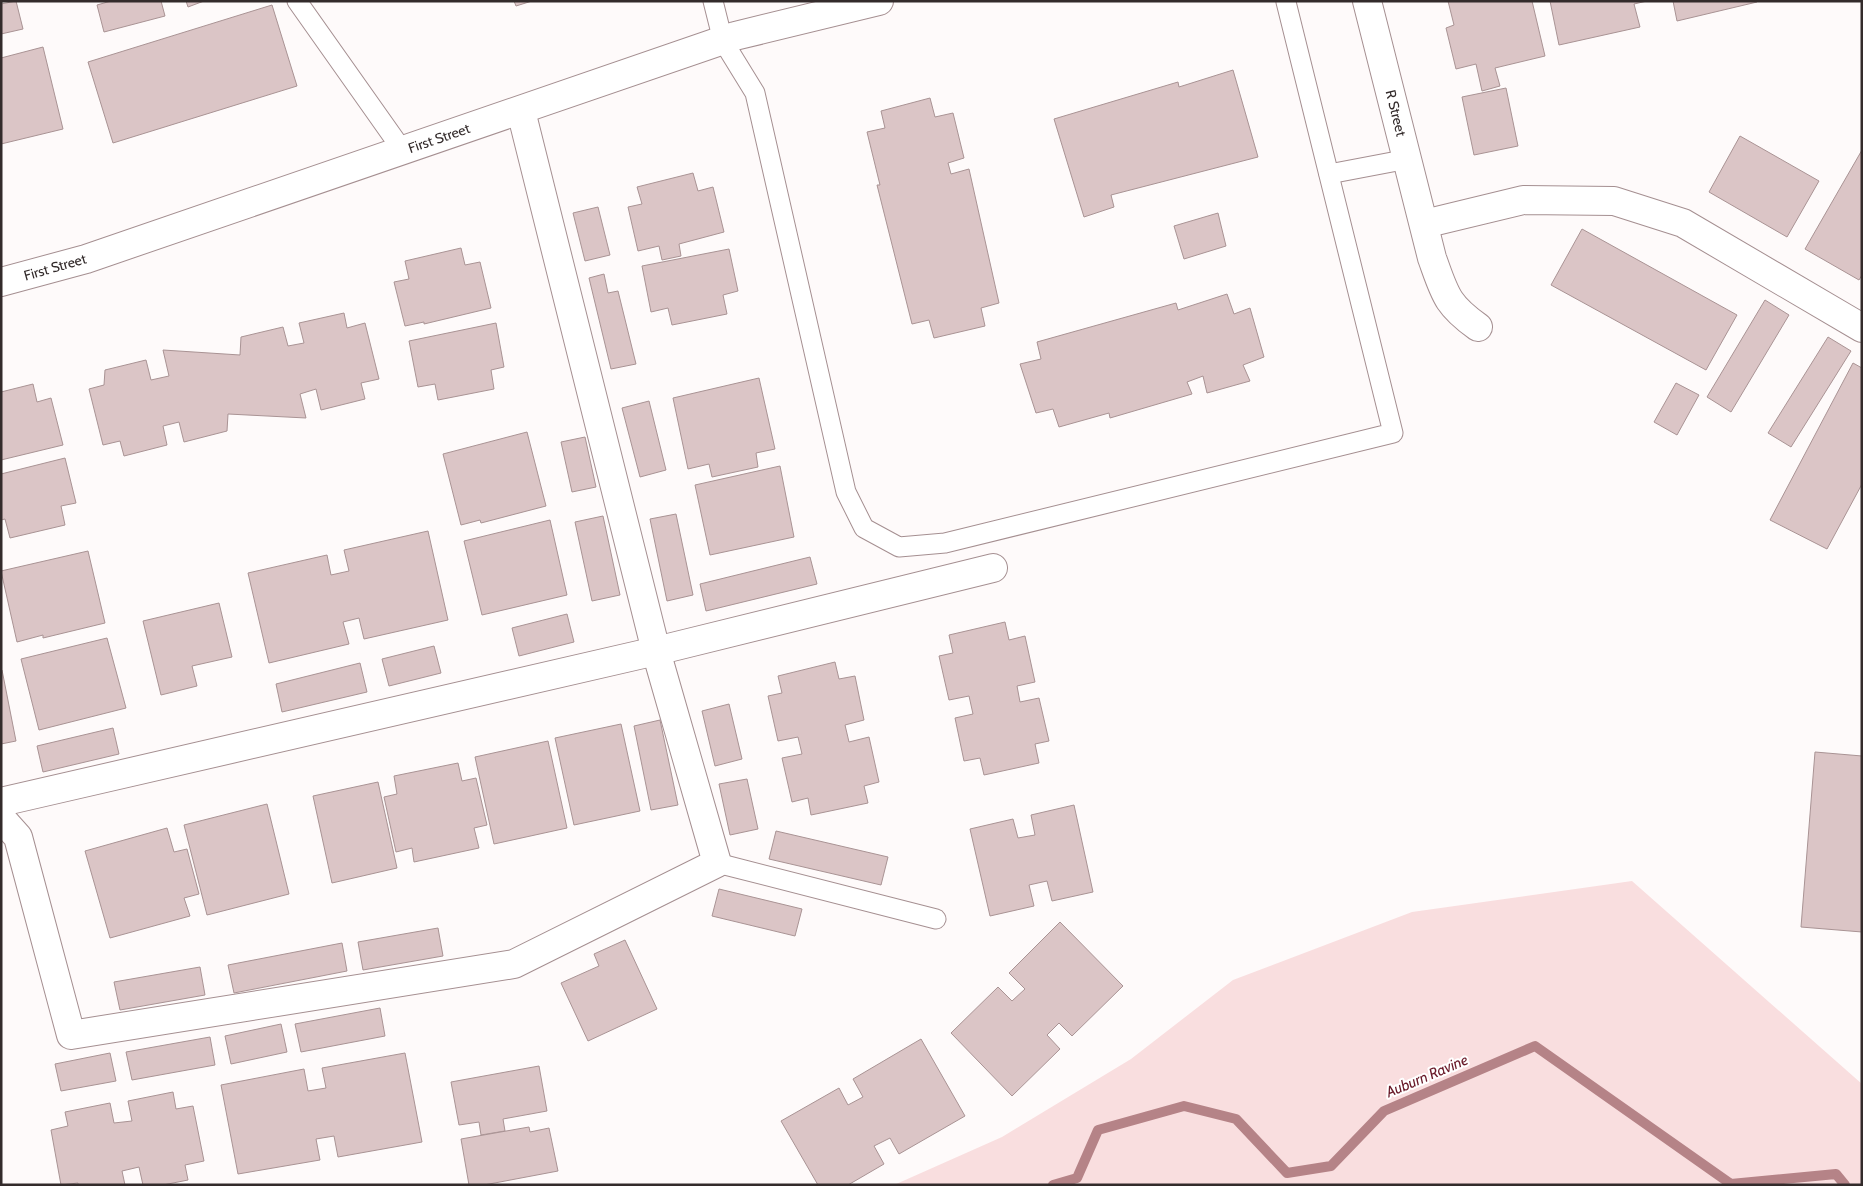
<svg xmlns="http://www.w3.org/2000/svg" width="1863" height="1186" font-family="Cabin,sans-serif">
  <rect width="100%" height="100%" fill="#fefafa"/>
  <polygon fill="#f9dedf" points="1632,881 1862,1084 1862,1185 894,1185 1002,1137 1131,1059 1233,980 1412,912"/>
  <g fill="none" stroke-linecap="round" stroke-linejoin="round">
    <polyline stroke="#b58387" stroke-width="10" points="1053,1185 1077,1178 1098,1130 1184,1106 1236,1119 1287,1173 1331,1166 1384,1111 1535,1046 1731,1184 1836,1174 1845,1185"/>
  </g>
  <g fill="#dbc5c6" stroke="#a99394">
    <polygon points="16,1 23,29 1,34 1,4"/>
    <polygon points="111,1 161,1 165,16 104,32 97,5"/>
    <polygon points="186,1 204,1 188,7"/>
    <polygon points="514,1 532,1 516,6"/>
    <polygon points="1448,1 1532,1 1545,56 1495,68 1500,86 1482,91 1476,64 1456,69 1446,28 1454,25"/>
    <polygon points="1550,1 1647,1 1634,4 1640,27 1559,45"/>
    <polygon points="1673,1 1757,1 1757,2 1677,21"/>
    <polygon points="272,5 297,86 113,143 88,62"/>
    <polygon points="43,47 63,129 1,144 1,58"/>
    <polygon points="1233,70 1258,157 1111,195 1114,207 1084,217 1054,119 1178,82 1179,87"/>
    <polygon points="1506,88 1518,146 1474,155 1462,97"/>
    <polygon points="930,98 935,117 953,113 964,158 948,163 951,174 969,169 999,303 981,308 985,326 934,338 929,320 912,324 877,185 880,185 867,132 885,128 881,111"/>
    <polygon points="1740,136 1819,181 1787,237 1709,192"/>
    <polygon points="1862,150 1862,275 1859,280 1805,249"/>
    <polygon points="693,173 698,191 713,187 724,232 679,244 681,256 662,260 659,246 638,251 628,207 642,204 637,187"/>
    <polygon points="598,207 610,255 585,261 573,213"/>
    <polygon points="1218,213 1226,246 1184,259 1174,226"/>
    <polygon points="1582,229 1737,315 1706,370 1551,285"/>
    <polygon points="461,248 465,265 480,262 491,308 424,324 424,322 405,326 394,282 409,279 405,261"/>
    <polygon points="729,249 738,291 723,295 727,314 672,325 668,308 651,312 642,266"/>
    <polygon points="604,274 608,293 618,291 636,364 611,369 589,278"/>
    <polygon points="1227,294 1234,314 1250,308 1264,357 1243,365 1250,381 1207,393 1203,376 1187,382 1192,394 1110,418 1109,413 1059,427 1053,409 1036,413 1020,364 1041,359 1037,342 1176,303 1178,310"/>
    <polygon points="1765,300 1789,315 1731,412 1707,397"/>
    <polygon points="344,313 347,328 365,323 379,379 361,383 365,399 321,410 316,389 300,394 306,418 228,414 227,431 184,442 179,422 163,426 167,445 124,456 120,441 103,445 89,389 104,385 105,370 146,360 151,380 169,376 163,350 240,355 241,337 283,327 288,346 304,343 299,323"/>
    <polygon points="496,323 504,367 491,370 494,389 438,400 435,384 418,387 409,341"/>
    <polygon points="1828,337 1851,351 1791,447 1768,433"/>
    <polygon points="1853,363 1862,368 1862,484 1827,549 1770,520"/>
    <polygon points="759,378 775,449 756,453 758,467 712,477 709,464 688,469 673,398"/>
    <polygon points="1676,383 1699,395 1677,435 1654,422"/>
    <polygon points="33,384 37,402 51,398 63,445 1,460 1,392"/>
    <polygon points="649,401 666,470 640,477 622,408"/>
    <polygon points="527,432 546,506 481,523 480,520 461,525 443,454"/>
    <polygon points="585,437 596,487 572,492 561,442"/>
    <polygon points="65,458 76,503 61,506 65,525 10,538 5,519 1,520 1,474"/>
    <polygon points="780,466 794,537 710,555 695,485"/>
    <polygon points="676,514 693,595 667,601 650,519"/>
    <polygon points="603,516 620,595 592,601 575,522"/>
    <polygon points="550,520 567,595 482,615 464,541"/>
    <polygon points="428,531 448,620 364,639 359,618 343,622 349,644 269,663 248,573 327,555 331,575 349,571 344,550"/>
    <polygon points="88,551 105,623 43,638 43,635 17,642 1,571"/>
    <polygon points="810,557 817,584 706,611 700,584"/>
    <polygon points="219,603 232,657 192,666 197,686 161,695 143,621"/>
    <polygon points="567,614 574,642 519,656 512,628"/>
    <polygon points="1005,622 1009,640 1025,636 1035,682 1017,686 1020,702 1039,698 1049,741 1035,744 1039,763 984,775 980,758 964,761 955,718 973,714 969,696 949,700 939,656 953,653 949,635"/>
    <polygon points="107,638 126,708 39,730 21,659"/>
    <polygon points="434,646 441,673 389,686 382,659"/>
    <polygon points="835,662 839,679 855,676 864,720 845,725 849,742 869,737 879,782 864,786 868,803 811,815 808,798 792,802 782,758 802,754 798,737 778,741 768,696 782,693 778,676"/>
    <polygon points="360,663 367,692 282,712 276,684"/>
    <polygon points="2,670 16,741 1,744 1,670"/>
    <polygon points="729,704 742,759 715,766 702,711"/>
    <polygon points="660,720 678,805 651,810 634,726"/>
    <polygon points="621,724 640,811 574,825 555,738"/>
    <polygon points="113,728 119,754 43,772 37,746"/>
    <polygon points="548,741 567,828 494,844 475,757"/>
    <polygon points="1815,752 1862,756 1862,932 1801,927"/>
    <polygon points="458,763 462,781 476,778 487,825 474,828 479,848 414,862 412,848 396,852 384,797 397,794 394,776"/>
    <polygon points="747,779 758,829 730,835 719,784"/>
    <polygon points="378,782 397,868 332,883 313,796"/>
    <polygon points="267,804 289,894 207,915 184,825"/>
    <polygon points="1074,805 1093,892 1052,901 1047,881 1029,885 1034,906 990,916 970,829 1013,819 1018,838 1035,835 1031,815"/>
    <polygon points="167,828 174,852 187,849 199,894 184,898 190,916 110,938 85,851"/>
    <polygon points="776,831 888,857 881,885 769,859"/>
    <polygon points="719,889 802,909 795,936 712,916"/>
    <polygon points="1060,922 1123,986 1072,1036 1059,1023 1047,1035 1060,1049 1012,1096 951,1033 998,987 1012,1001 1025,989 1009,973"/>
    <polygon points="438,928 443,956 363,970 358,942"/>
    <polygon points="625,940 657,1009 588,1041 561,983 599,966 594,954"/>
    <polygon points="342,943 347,971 234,993 228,965"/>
    <polygon points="200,967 205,995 120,1010 114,982"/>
    <polygon points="380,1008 385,1036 301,1052 295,1024"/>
    <polygon points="281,1024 287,1052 231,1064 225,1036"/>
    <polygon points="210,1037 215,1065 132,1080 126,1052"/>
    <polygon points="921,1039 965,1116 899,1154 890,1138 874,1146 884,1164 848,1185 818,1185 781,1121 839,1088 848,1105 863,1097 853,1079"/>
    <polygon points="110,1053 116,1081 61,1091 55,1064"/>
    <polygon points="405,1053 422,1142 338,1157 334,1136 316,1139 320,1160 238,1174 221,1085 304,1069 308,1091 326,1088 322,1068"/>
    <polygon points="539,1066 547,1111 503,1119 505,1131 481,1135 479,1122 459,1125 451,1082"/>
    <polygon points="173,1092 176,1109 193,1106 204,1161 185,1165 188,1180 163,1185 143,1185 139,1167 122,1171 125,1185 78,1185 78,1183 61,1185 51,1130 68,1126 65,1112 110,1103 114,1123 132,1121 128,1101"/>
    <polygon points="529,1127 530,1132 549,1128 558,1171 484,1185 469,1185 461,1139"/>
  </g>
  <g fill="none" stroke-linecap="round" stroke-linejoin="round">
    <defs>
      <g id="service">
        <polyline points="297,1 403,151"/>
        <polyline points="713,1 723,41 755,93 846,492 864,528 899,547 945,543 1393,433 1286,2"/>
        <polyline points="1329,174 1408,159"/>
        <polyline points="717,863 936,919"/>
      </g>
      <g id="minor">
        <path d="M1367 1 1432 258C1445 294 1446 304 1478 327"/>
        <polyline points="1424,224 1523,200 1614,201 1683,223 1862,328"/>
        <polyline points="1,802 656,651 993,568"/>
        <polyline points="1,818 18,837 71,1035 514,964 717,863 656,651 521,111"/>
      </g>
      <polyline id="tertiary" points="1,282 86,259 735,36 879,1"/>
    </defs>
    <use href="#service" stroke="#a58f91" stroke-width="21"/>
    <use href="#minor" stroke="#a58f91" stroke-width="30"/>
    <use href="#tertiary" stroke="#a58f91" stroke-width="30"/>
    <use href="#service" stroke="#fff" stroke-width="19"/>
    <use href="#minor" stroke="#fff" stroke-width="28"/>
    <use href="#tertiary" stroke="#fff" stroke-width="28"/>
  </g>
  <g text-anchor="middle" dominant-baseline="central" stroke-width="4" stroke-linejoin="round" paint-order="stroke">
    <g font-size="14" fill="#332b2b" stroke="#fff">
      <text transform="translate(1396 113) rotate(76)">R Street</text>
      <text transform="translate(439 138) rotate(-19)">First Street</text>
      <text transform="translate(55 267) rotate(-16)">First Street</text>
    </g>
    <g font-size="15" font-style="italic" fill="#681928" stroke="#fff">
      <text transform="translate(1427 1076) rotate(-23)">Auburn Ravine</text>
    </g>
  </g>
  <rect width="1863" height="1186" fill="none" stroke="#332b2b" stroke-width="5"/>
</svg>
